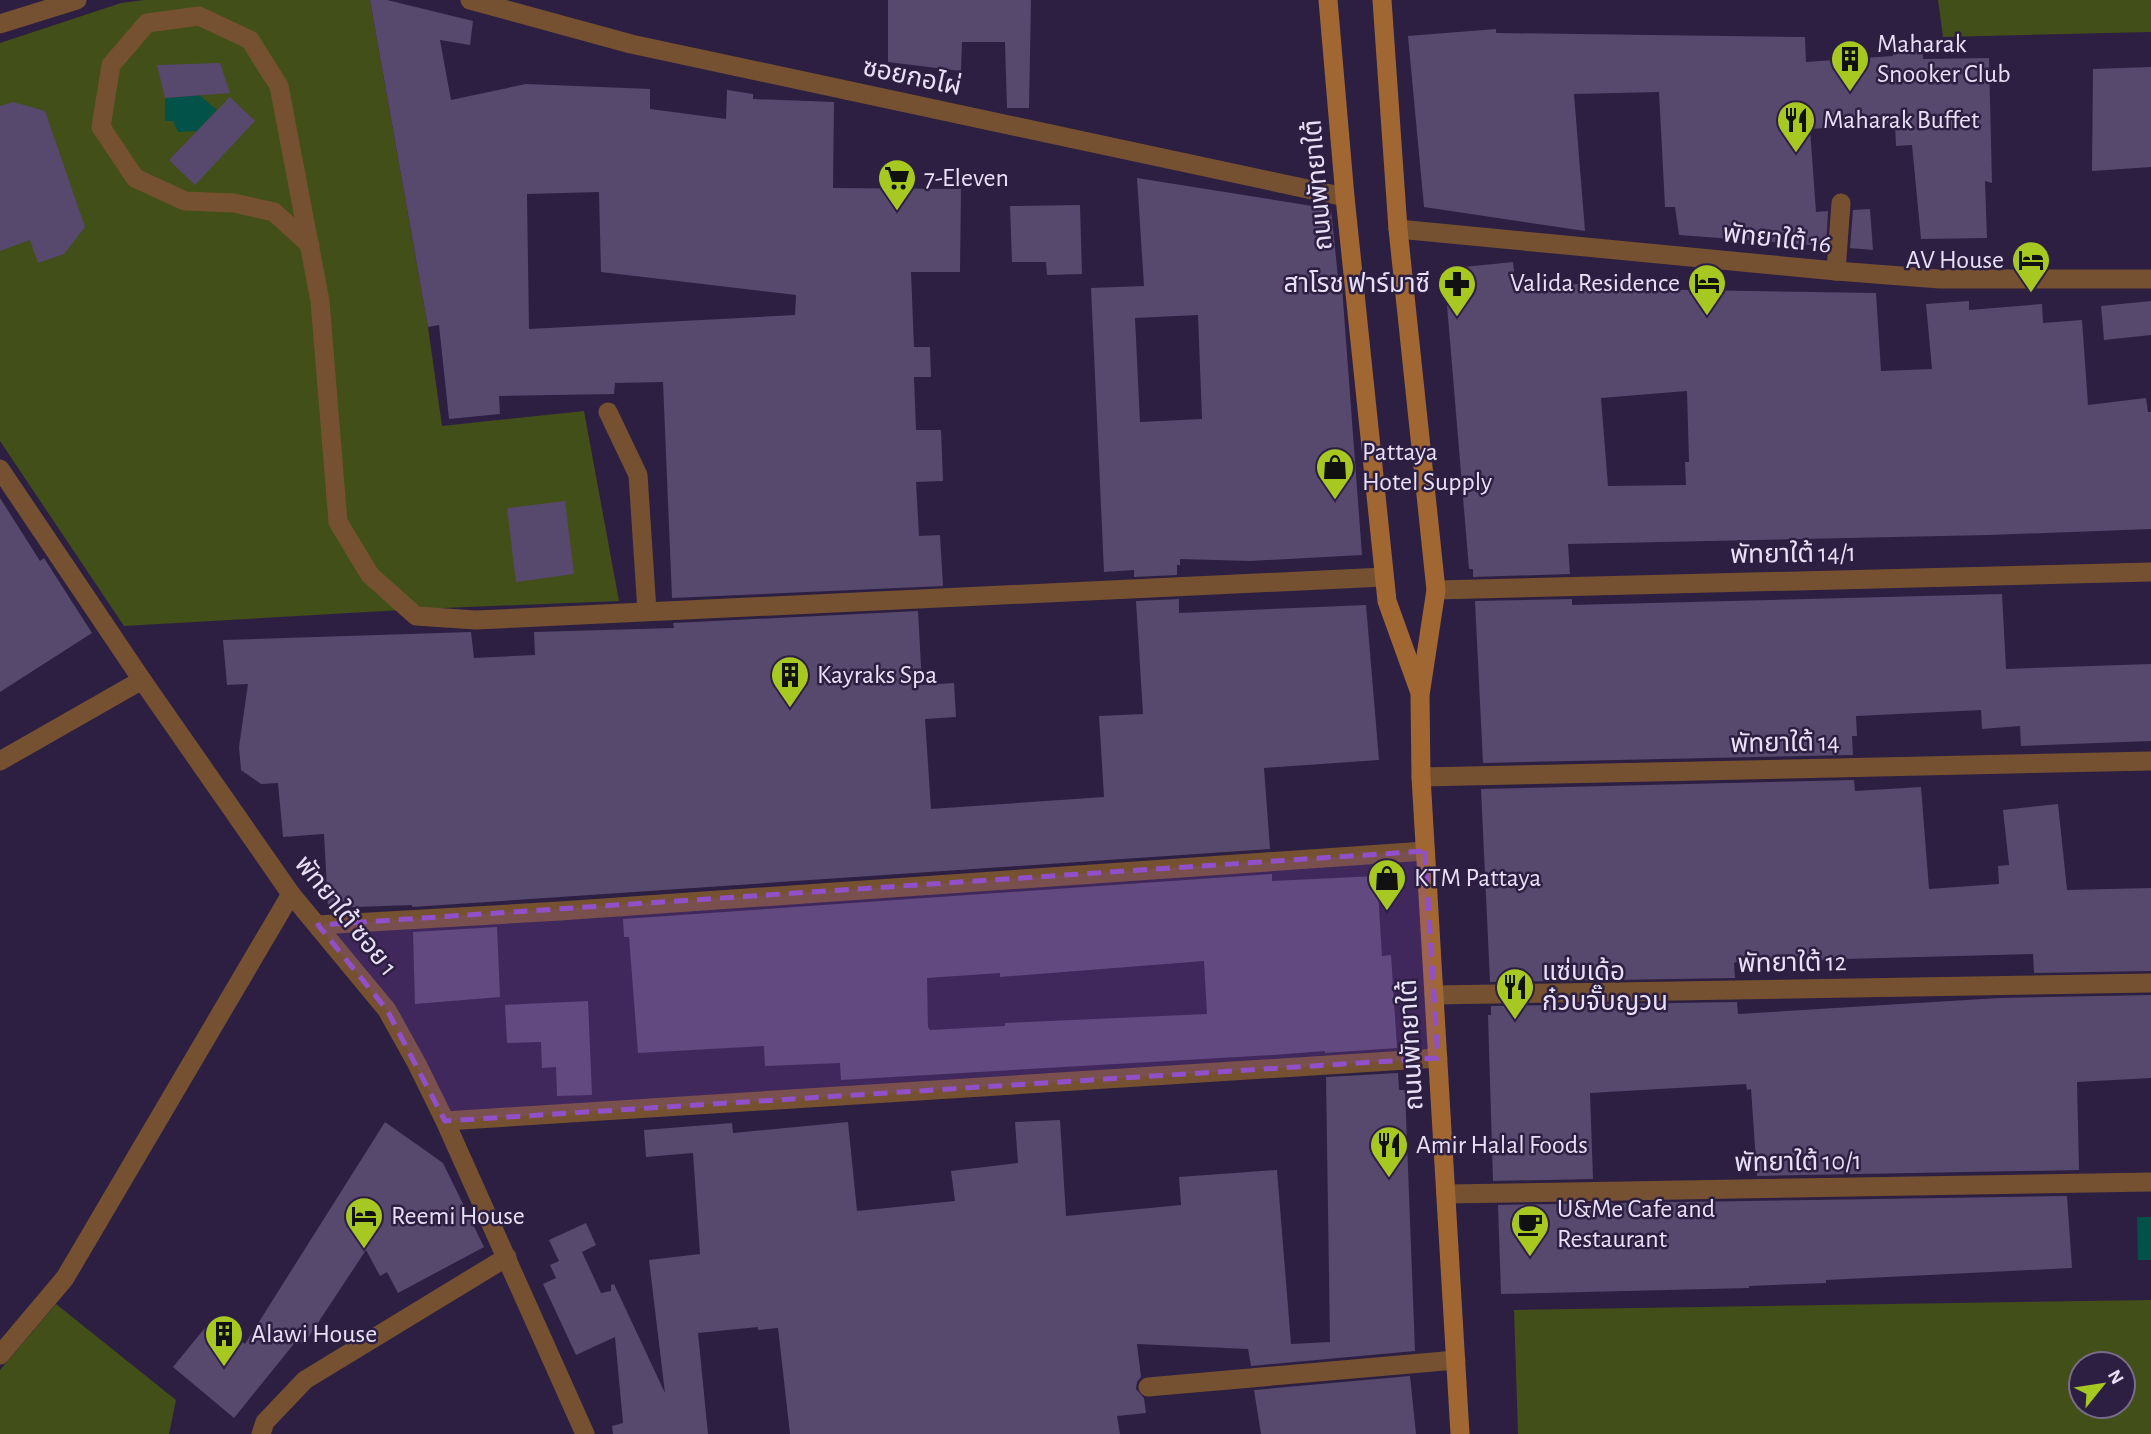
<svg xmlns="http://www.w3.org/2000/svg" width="2151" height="1434" font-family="'Alegreya Sans','Noto Sans Thai',sans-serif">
  <rect width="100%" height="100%" fill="#2d1f41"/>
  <g fill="#424f18" fill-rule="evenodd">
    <polygon points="144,0 370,0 428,327 442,426 584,411 619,601 419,609 124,626 0,441 0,43 121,3"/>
    <polygon points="1938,0 2151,0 2151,32 1943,37"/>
    <path d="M2151 1300V1434H1518L1514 1310ZM2081 1364H2123V1406H2081Z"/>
    <polygon points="56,1304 176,1400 169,1434 0,1434 0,1370"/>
  </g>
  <g fill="#035249">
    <polygon points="199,95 217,110 197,131 178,132 173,121 165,121 165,98"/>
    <polygon points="2137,1217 2151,1217 2151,1260 2138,1260"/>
  </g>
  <g fill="#57486e" fill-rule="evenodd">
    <path d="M370 0H387L473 21 470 45 440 40 451 100 526 84 650 89V109L726 119 727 90 753 94V99L834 102 833 188 961 189 960 272H911L914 347H930L931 377H914L916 430H941L943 481 916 482 919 536 940 535 943 586 672 598 663 382 615 383 614 394 499 396 500 414 449 419 439 325 428 327ZM599 192 601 272 796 295 795 315 529 329 527 194Z"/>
    <polygon points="888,0 1031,0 1029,108 1007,108 1005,42 962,42 961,71 888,62"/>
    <polygon points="1496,29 1496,33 1805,37 1806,62 1893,56 1892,42 1922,40 1923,59 1989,58 1992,183 1985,181 1987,238 1921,239 1912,145 1896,146 1895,123 1810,129 1816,212 1828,211 1826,246 1679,235 1675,207 1665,207 1659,92 1574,94 1585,231 1424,207 1408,36"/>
    <polygon points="220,63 230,93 165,98 157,65"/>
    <polygon points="2151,67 2151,167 2092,171 2093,69"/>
    <polygon points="230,97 255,121 195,185 169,160"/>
    <polygon points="13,102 45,111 85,227 64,254 38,263 30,240 0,251 0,106"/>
    <path d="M1137 178 1331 209 1339 287H1342L1362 555 1250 561 1180 559V565H1177V575L1134 577V570L1104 572 1091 288 1144 286ZM1198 315 1202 419 1140 422 1135 318Z"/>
    <polygon points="1080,205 1082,274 1047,275 1046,262 1012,262 1010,206"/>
    <polygon points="1870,209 1873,250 1850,248 1853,210"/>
    <path d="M1513 262 1516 289 1630 280 1631 289 1876 293 1881 371 1932 369 1926 304 1969 301V310L2042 304 2043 323 2082 320 2088 405 2146 398 2148 412H2151V529L1989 535 1568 544 1570 574 1473 577V569H1469L1444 269ZM1687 391 1689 462H1685L1686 485 1608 486 1601 398Z"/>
    <polygon points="2151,301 2151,335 2104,340 2101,306"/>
    <polygon points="0,498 40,561 44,558 92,633 0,692"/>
    <polygon points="565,501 574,574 516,582 507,508"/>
    <polygon points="2002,594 2006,669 2151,664 2151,741 2021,746 2020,726 1982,729 1981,710 1856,716 1857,736 1852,736 1853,755 1483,763 1475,601 1572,599 1572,605"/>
    <polygon points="1179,599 1179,613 1366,605 1379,760 1264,768 1270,849 412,907 412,905 328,908 324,834 283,837 278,783 261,784 241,770 239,747 248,684 227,685 223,640 471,632 474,658 535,655 534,632 674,628 673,623 918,611 922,685 954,683 956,717 925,719 931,809 1104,797 1099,716 1143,714 1136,601"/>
    <polygon points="1854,780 1855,791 1921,787 1929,889 1999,884 1998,866 2009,865 2003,810 2058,804 2067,890 2151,888 2151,971 2034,973 2033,954 1736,962 1734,963 1735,978 1490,982 1481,789"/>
    <path d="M1272 874V881L1377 876 1382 956 1391 955 1397 1048 1325 1053V1051L1273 1055 841 1080 840 1063 765 1066 764 1046 638 1053 629 937H624L623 919ZM1204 961 1207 1014 1005 1023V1026L930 1030 928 1027 927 978 1000 973V977Z"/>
    <polygon points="497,927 500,997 415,1004 413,932"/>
    <polygon points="2151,995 2151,1078 2077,1082 2079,1170 1757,1176 1751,1089 1747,1090 1746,1084 1590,1093 1593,1179 1493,1181 1488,1015 1491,1015 1491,1006 1737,1002 1738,1014 1999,998"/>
    <polygon points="588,1001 592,1095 557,1096 556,1067 542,1068 541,1042 507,1043 505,1005"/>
    <polygon points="1398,1073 1399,1090 1405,1090 1415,1351 1251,1366 1248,1349 1137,1344 1141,1377 1137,1382 1136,1389 1144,1398 1146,1413 1117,1416 1120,1434 790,1434 778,1328 758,1330 758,1327 698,1333 708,1434 613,1434 612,1426 623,1423 615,1337 576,1355 543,1284 556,1278 550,1265 559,1261 549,1240 586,1223 596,1245 582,1252 601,1293 611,1291 611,1285 614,1284 665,1393 649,1260 700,1254 693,1153 646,1157 644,1130 732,1123 733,1133 848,1122 857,1211 955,1201 951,1171 1018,1163 1015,1122 1060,1120 1066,1216 1181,1205 1179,1177 1277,1170 1291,1344 1330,1342 1326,1077"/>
    <polygon points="385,1122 443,1163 484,1247 398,1293 387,1272 380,1276 366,1250 304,1344 297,1340 234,1418 173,1367 213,1318 245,1344"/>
    <polygon points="2067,1196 2072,1268 1826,1280 1826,1283 1749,1286 1749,1288 1501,1294 1498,1205"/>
    <polygon points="1410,1376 1416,1434 1261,1434 1254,1390"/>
  </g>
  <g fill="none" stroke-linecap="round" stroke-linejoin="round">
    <g stroke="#755131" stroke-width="19">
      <polyline points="310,245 274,212 234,203 185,201 135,178 101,127 111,65 147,23 199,16 250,40 279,86 320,301 338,522 370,575 416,616 476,620 1384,577"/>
      <polyline points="1836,271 1841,203"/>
      <polyline points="608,412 638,475 647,611"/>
      <polyline points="1148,1387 1456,1360"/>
      <polyline points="261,1434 265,1422 305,1380 507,1257"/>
    </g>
    <g stroke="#755131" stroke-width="19">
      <polyline points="470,0 631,44 1345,197"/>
      <polyline points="0,24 77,0"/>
      <polyline points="1398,229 1836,271 1940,279 2151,279"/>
      <polyline points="0,469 142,680 291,894 387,1010 417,1064 445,1121 585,1434"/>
      <polyline points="1436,590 2151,572"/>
      <polyline points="0,761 142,680"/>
      <polyline points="1421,777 2151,761"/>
      <polyline points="318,925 560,911 1425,851"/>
      <polyline points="1434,995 2151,983"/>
      <polyline points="445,1121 1438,1058"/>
      <polyline points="1446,1194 2151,1182"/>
      <polyline points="0,1355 65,1278 291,894"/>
    </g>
    <g stroke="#a06732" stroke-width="19">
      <polyline points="1328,0 1345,197 1387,601 1419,690"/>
      <polyline points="1382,0 1398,229 1436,590 1420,695 1421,777 1460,1434"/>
    </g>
  </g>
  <path fill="#9150ca" fill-opacity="0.2" stroke="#9150ca" stroke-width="5" stroke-dasharray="14 9" stroke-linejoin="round" d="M1425 851 1438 1058 445 1121 387 1010 318 925Z"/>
  <defs>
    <symbol id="building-pin" viewBox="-11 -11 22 30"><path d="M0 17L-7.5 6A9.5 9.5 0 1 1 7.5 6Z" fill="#a6c821" stroke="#2d1f41"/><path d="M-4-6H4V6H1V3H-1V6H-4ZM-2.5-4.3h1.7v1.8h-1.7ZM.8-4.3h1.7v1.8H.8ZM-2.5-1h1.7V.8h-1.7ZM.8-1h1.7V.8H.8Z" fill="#111"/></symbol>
    <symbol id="restaurant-pin" viewBox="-11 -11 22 30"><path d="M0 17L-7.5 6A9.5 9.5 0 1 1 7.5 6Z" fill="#a6c821" stroke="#2d1f41"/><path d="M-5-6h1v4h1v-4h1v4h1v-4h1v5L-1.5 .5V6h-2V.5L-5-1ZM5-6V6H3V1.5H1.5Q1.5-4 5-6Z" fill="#111"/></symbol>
    <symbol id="supermarket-pin" viewBox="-11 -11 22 30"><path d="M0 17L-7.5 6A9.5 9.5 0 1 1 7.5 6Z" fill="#a6c821" stroke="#2d1f41"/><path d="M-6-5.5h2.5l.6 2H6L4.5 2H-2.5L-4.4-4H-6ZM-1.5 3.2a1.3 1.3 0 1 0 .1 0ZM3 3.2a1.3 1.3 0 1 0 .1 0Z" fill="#111"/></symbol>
    <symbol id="hotel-pin" viewBox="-11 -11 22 30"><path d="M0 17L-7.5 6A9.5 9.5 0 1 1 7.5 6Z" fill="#a6c821" stroke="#2d1f41"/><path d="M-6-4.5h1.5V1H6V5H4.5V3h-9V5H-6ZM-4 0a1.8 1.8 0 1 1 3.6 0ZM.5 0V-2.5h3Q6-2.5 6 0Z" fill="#111"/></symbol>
    <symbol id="pharmacy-pin" viewBox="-11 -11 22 30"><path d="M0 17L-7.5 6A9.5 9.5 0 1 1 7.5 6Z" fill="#a6c821" stroke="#2d1f41"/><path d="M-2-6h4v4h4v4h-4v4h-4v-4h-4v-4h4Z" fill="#111"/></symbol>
    <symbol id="shop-pin" viewBox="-11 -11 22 30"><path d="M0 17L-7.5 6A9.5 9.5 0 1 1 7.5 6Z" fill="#a6c821" stroke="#2d1f41"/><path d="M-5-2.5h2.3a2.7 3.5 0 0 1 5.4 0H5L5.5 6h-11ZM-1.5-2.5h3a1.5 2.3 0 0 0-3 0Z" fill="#111"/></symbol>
    <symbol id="cafe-pin" viewBox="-11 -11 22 30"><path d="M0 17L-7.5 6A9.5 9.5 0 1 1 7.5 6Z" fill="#a6c821" stroke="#2d1f41"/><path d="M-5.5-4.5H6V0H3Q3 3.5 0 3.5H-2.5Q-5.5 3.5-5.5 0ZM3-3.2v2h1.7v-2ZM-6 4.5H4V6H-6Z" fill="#111"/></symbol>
  </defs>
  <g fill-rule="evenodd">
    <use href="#building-pin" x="1828" y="37" width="44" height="60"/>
    <use href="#restaurant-pin" x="1774" y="98" width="44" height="60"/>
    <use href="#supermarket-pin" x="875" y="156" width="44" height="60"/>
    <use href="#hotel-pin" x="2009" y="238" width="44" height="60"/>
    <use href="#hotel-pin" x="1685" y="261" width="44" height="60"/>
    <use href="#pharmacy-pin" x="1435" y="262" width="44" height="60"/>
    <use href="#shop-pin" x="1313" y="445" width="44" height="60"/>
    <use href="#building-pin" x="768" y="653" width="44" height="60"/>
    <use href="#shop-pin" x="1365" y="856" width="44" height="60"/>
    <use href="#restaurant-pin" x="1493" y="965" width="44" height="60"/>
    <use href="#restaurant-pin" x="1367" y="1123" width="44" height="60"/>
    <use href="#hotel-pin" x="342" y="1194" width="44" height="60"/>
    <use href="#cafe-pin" x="1508" y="1202" width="44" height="60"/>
    <use href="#building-pin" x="202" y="1312" width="44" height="60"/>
  </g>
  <g text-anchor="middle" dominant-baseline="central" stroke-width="5" stroke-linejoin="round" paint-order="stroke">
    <g font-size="26" fill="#e8e0f7" stroke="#2d1f41" text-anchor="start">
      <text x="1877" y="44">Maharak<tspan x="1877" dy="30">Snooker Club</tspan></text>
      <text x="1823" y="120">Maharak Buffet</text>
      <text x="924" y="178">7-Eleven</text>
      <text x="2004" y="260" text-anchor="end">AV House</text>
      <text x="1680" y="283" text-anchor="end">Valida Residence</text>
      <text x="1430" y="284" text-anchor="end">สาโรช ฟาร์มาซี</text>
      <text x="1362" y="452">Pattaya<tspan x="1362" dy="30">Hotel Supply</tspan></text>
      <text x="817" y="675">Kayraks Spa</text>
      <text x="1414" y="878">KTM Pattaya</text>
      <text x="1542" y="972">แซ่บเด้อ<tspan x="1542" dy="30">ก๋วบจั๊บญวน</tspan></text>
      <text x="1416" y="1145">Amir Halal Foods</text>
      <text x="1557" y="1209">U&amp;Me Cafe and<tspan x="1557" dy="30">Restaurant</tspan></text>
      <text x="391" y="1216">Reemi House</text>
      <text x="251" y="1334">Alawi House</text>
    </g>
    <g font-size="26" fill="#e8e0f7" stroke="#2d1f41">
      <text transform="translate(912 77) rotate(12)">ซอยกอไผ่</text>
      <text transform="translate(1318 185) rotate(-95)">ถนนพัทยาใต้</text>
      <text transform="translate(1777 239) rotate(6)">พัทยาใต้ 16</text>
      <text transform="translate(1793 554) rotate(-1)">พัทยาใต้ 14/1</text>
      <text transform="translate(1785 743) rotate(-1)">พัทยาใต้ 14</text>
      <text transform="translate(346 916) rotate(51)">พัทยาใต้ ซอย 1</text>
      <text transform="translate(1792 963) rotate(-1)">พัทยาใต้ 12</text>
      <text transform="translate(1411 1045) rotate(-93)">ถนนพัทยาใต้</text>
      <text transform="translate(1798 1162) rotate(-1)">พัทยาใต้ 10/1</text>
    </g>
  </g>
  <g transform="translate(2102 1385) rotate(60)"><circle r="33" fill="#2d1f41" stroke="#786c8a" stroke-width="2"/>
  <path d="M0-5L12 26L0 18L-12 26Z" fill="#a6c821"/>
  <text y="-10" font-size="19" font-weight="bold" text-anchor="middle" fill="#e8e0f7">N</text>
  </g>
</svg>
